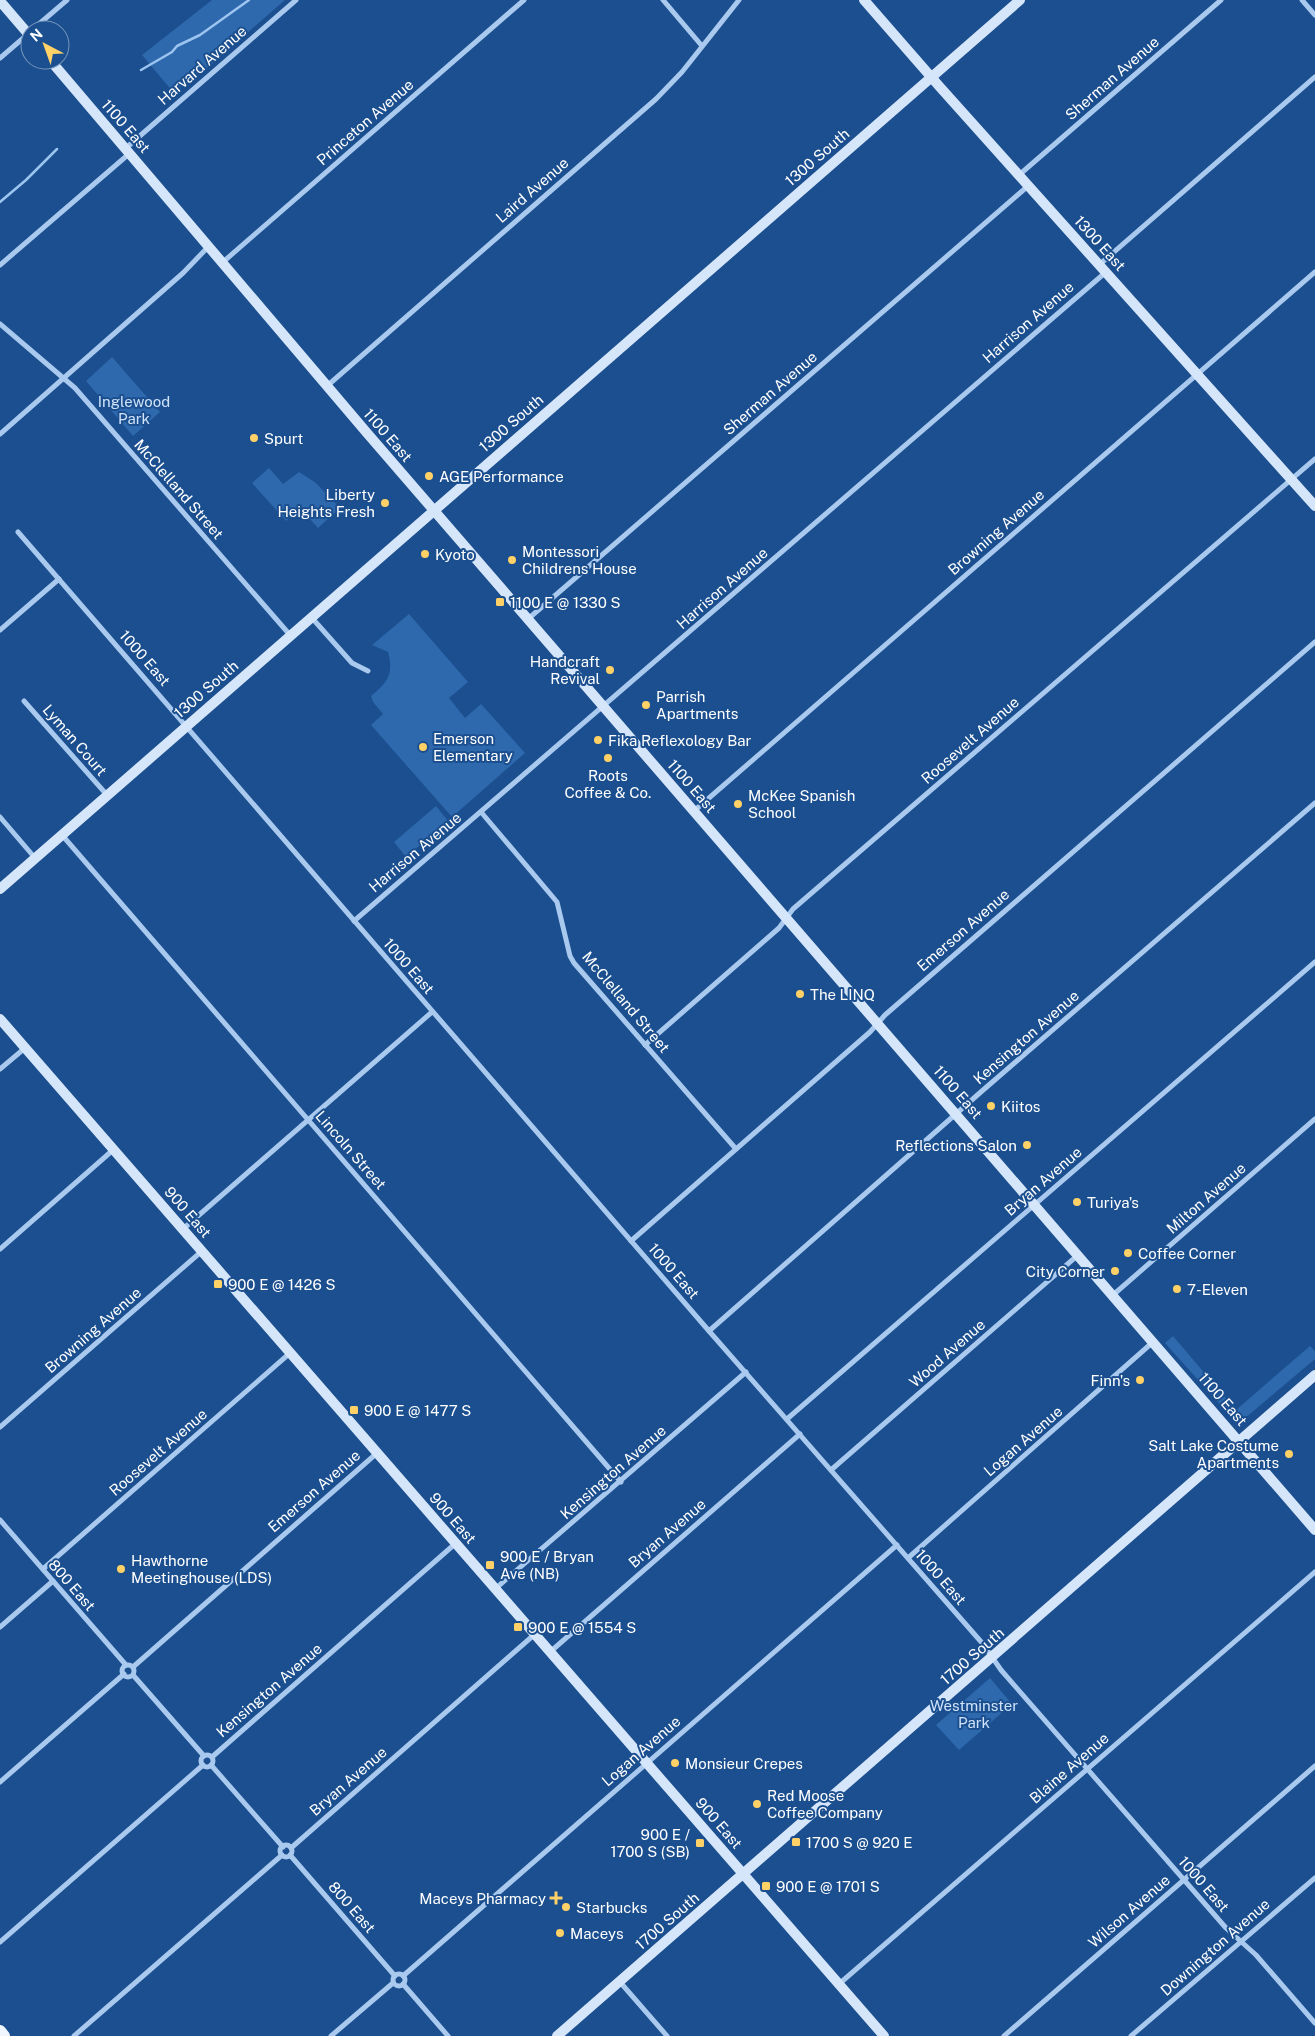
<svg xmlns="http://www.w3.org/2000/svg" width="1315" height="2036" font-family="'Public Sans',sans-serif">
  <rect width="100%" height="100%" fill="#1b4f8f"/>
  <g fill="#2e69ad">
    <polygon points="212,0 285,0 207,68 173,92 142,55"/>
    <polygon points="112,357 160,412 133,436 86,381"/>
    <polygon points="269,468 283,484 299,472 316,483 340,508 318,528 300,508 286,521 252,483"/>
    <path d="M409 614 468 682 449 698 465 718 481 704 525 753 452 817 371 725 383 714 373 702 371 696C388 682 394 674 388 652L372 645Z"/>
    <polygon points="436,806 448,821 406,857 394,842"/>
    <polygon points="1173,1336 1236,1410 1310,1346 1315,1351 1315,1359 1244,1419 1234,1420 1165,1343"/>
    <polygon points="990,1678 1012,1704 959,1750 936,1725"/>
  </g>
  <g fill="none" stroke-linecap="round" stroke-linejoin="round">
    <g stroke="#9cc4f0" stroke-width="2.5">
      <polyline points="141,70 172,52 177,46 200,35 249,0"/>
      <polyline points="0,202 26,180 57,149"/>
    </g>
    <g stroke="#a9c9ee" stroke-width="5">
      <polyline points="663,0 702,46"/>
      <polyline points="1302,0 1315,15"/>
      <polyline points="32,30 67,0"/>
      <polyline points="0,58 28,34"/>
      <polyline points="126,148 296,0"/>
      <polyline points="1019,175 1221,0"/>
      <polyline points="223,262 524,0"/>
      <polyline points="0,265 130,153"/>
      <polyline points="1099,265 1315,77"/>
      <polyline points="0,324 75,388 290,635"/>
      <polyline points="327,386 656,99 682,72 739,0"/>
      <polyline points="0,434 183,273 209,246"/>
      <polyline points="18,532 709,1331 983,1644 1001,1670 1226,1928 1256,1955 1315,2023"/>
      <polyline points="312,618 352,663 368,671"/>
      <polyline points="528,619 1028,186"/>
      <polyline points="0,630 59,579"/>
      <polyline points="24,701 107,795"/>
      <polyline points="694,811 1315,272"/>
      <polyline points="481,812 557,902 570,956 574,963 736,1149"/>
      <polyline points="0,817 35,858"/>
      <polyline points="62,835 621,1482"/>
      <polyline points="354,921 1106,272"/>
      <polyline points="645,1045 779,928 793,909 1315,459"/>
      <polyline points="0,1069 25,1048"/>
      <polyline points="183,1229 432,1012"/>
      <polyline points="631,1241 870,1032 885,1015 1315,642"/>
      <polyline points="0,1249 113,1150"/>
      <polyline points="1113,1295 1315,1119"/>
      <polyline points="709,1331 982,1091 1315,803"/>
      <polyline points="787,1419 1315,962"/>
      <polyline points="0,1427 202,1251"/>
      <polyline points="831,1470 1078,1255"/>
      <polyline points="0,1520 126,1665"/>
      <polyline points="908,1558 1153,1342"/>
      <polyline points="43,1569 290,1353"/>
      <polyline points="495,1589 746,1372"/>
      <polyline points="0,1627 53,1581"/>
      <polyline points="550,1652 800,1434"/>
      <circle cx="128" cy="1671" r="6"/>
      <polyline points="133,1667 377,1453"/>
      <polyline points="133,1675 204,1756"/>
      <circle cx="207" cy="1761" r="6"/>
      <polyline points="212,1757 456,1543"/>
      <polyline points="211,1765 283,1847"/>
      <polyline points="0,1782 124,1674"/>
      <circle cx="286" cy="1851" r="6"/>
      <polyline points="291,1848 535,1634"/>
      <polyline points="290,1855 395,1976"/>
      <polyline points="0,1942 203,1765"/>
      <circle cx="399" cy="1980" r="6"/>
      <polyline points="403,1976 897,1545"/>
      <polyline points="620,1982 667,2036"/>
      <polyline points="403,1984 448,2036"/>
      <polyline points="839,1984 1315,1572"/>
      <polyline points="74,2036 282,1855"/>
      <polyline points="331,2036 393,1983"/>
      <polyline points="1004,2036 1315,1766"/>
      <polyline points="1131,2036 1315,1878"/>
    </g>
    <g stroke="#d6e6fa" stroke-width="10">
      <polyline points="864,0 939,86 1315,506"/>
      <polyline points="0,1 30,36"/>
      <polyline points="50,60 367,433 1315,1530"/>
      <polyline points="0,889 1020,0"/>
      <polyline points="0,1019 884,2036"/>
      <polyline points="557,2036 1315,1375"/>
    </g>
    <polyline stroke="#f0f6ff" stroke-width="12" points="0,2031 4,2036"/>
  </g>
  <g fill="#ffd166" stroke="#1b4f8f" stroke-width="2">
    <circle cx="254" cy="438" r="5"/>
    <circle cx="429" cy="476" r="5"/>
    <circle cx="385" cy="503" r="5"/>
    <circle cx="425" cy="554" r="5"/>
    <circle cx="512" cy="560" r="5"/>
    <rect x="495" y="597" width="10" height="10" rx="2.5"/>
    <circle cx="610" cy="670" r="5"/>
    <circle cx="646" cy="705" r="5"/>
    <circle cx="598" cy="740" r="5"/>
    <circle cx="423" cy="747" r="5"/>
    <circle cx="608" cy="758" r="5"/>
    <circle cx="738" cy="804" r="5"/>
    <circle cx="800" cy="994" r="5"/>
    <circle cx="991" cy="1106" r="5"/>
    <circle cx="1027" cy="1145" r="5"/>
    <circle cx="1077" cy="1202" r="5"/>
    <circle cx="1128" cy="1253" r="5"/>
    <circle cx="1115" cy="1271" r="5"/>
    <rect x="213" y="1279" width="10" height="10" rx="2.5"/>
    <circle cx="1177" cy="1289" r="5"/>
    <circle cx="1140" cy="1380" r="5"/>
    <rect x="349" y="1405" width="10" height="10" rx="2.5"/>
    <circle cx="1289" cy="1454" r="5"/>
    <rect x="485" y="1560" width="10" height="10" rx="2.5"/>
    <circle cx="121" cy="1569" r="5"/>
    <rect x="513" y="1622" width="10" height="10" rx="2.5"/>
    <circle cx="675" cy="1763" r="5"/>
    <circle cx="757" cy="1804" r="5"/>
    <rect x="791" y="1837" width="10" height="10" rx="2.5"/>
    <rect x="695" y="1838" width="10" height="10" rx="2.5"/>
    <rect x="761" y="1881" width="10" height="10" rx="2.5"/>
    <path d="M553.5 1890.5h5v5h5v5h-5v5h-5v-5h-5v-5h5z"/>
    <circle cx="566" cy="1907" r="5"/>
    <circle cx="560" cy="1933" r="5"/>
  </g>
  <g text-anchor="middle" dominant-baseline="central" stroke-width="4" stroke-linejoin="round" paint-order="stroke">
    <g font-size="15" fill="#fff" stroke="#1b4f8f">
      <text transform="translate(202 65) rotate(-41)">Harvard Avenue</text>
      <text transform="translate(1112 78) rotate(-41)">Sherman Avenue</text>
      <text transform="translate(365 122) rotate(-41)">Princeton Avenue</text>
      <text transform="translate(126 126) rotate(49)">1100 East</text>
      <text transform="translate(817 157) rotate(-41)">1300 South</text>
      <text transform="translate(532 190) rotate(-41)">Laird Avenue</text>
      <text transform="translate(1100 243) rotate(48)">1300 East</text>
      <text transform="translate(1028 322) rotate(-41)">Harrison Avenue</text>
      <text transform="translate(770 393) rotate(-41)">Sherman Avenue</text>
      <text transform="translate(511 423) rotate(-41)">1300 South</text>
      <text transform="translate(388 435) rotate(49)">1100 East</text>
      <text transform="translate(179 489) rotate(49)">McClelland Street</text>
      <text transform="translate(996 532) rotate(-41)">Browning Avenue</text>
      <text transform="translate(722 588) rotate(-41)">Harrison Avenue</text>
      <text transform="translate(145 658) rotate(49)">1000 East</text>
      <text transform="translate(206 689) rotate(-41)">1300 South</text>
      <text transform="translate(75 740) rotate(49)">Lyman Court</text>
      <text transform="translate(970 740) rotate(-41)">Roosevelt Avenue</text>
      <text transform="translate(692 786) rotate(49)">1100 East</text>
      <text transform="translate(415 852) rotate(-40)">Harrison Avenue</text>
      <text transform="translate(963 930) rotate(-41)">Emerson Avenue</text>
      <text transform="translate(409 966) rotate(49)">1000 East</text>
      <text transform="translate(626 1002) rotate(50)">McClelland Street</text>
      <text transform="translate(1026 1037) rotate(-41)">Kensington Avenue</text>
      <text transform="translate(958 1092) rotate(49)">1100 East</text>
      <text transform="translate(351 1150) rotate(49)">Lincoln Street</text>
      <text transform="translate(1043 1181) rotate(-41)">Bryan Avenue</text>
      <text transform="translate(1206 1198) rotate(-41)">Milton Avenue</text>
      <text transform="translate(188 1212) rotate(49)">900 East</text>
      <text transform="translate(674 1271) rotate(49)">1000 East</text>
      <text transform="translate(93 1330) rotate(-41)">Browning Avenue</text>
      <text transform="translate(947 1353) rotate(-41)">Wood Avenue</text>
      <text transform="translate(1223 1399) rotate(49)">1100 East</text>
      <text transform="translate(1023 1441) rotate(-41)">Logan Avenue</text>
      <text transform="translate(158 1452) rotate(-41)">Roosevelt Avenue</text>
      <text transform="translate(613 1472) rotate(-41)">Kensington Avenue</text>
      <text transform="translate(314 1491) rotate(-41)">Emerson Avenue</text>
      <text transform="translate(453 1518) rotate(49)">900 East</text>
      <text transform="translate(667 1533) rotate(-41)">Bryan Avenue</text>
      <text transform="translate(941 1577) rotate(49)">1000 East</text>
      <text transform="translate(72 1585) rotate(49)">800 East</text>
      <text transform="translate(972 1656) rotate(-41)">1700 South</text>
      <text transform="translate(269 1690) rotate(-41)">Kensington Avenue</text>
      <text transform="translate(641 1751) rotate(-41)">Logan Avenue</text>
      <text transform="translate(1069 1768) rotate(-41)">Blaine Avenue</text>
      <text transform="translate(348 1781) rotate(-41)">Bryan Avenue</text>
      <text transform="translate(719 1823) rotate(49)">900 East</text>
      <text transform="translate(1204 1884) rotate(49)">1000 East</text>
      <text transform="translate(352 1907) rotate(49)">800 East</text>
      <text transform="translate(1129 1911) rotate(-41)">Wilson Avenue</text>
      <text transform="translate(667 1921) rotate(-41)">1700 South</text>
      <text transform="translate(1215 1947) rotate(-41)">Downington Avenue</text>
    </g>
    <g font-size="15" fill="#cfe3fa" stroke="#1b4f8f">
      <text x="134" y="401">Inglewood<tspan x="134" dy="17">Park</tspan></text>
      <text x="974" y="1705">Westminster<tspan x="974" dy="17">Park</tspan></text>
    </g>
    <g font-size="15" fill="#fff" stroke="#1b4f8f" text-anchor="start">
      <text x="264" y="438">Spurt</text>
      <text x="439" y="476">AGE Performance</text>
      <text x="375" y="494" text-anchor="end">Liberty<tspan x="375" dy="17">Heights Fresh</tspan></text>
      <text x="522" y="551">Montessori<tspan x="522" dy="17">Childrens House</tspan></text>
      <text x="435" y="554">Kyoto</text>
      <text x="510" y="602">1100 E @ 1330 S</text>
      <text x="600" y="661" text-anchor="end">Handcraft<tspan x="600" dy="17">Revival</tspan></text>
      <text x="656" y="696">Parrish<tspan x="656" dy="17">Apartments</tspan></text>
      <text x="433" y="738">Emerson<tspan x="433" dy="17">Elementary</tspan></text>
      <text x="608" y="740">Fika Reflexology Bar</text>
      <text x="608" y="775" text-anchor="middle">Roots<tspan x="608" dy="17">Coffee &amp; Co.</tspan></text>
      <text x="748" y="795">McKee Spanish<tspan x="748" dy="17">School</tspan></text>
      <text x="810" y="994">The LINQ</text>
      <text x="1001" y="1106">Kiitos</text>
      <text x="1017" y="1145" text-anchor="end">Reflections Salon</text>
      <text x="1087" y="1202">Turiya's</text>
      <text x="1138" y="1253">Coffee Corner</text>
      <text x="1105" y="1271" text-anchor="end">City Corner</text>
      <text x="228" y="1284">900 E @ 1426 S</text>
      <text x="1187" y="1289">7-Eleven</text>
      <text x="1130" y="1380" text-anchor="end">Finn's</text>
      <text x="364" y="1410">900 E @ 1477 S</text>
      <text x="1279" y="1445" text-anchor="end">Salt Lake Costume<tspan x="1279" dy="17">Apartments</tspan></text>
      <text x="500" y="1556">900 E / Bryan<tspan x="500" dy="17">Ave (NB)</tspan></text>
      <text x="131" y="1560">Hawthorne<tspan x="131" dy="17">Meetinghouse (LDS)</tspan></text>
      <text x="528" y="1627">900 E @ 1554 S</text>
      <text x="685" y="1763">Monsieur Crepes</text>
      <text x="767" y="1795">Red Moose<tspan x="767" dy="17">Coffee Company</tspan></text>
      <text x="690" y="1834" text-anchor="end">900 E /<tspan x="690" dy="17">1700 S (SB)</tspan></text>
      <text x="806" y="1842">1700 S @ 920 E</text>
      <text x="776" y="1886">900 E @ 1701 S</text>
      <text x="546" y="1898" text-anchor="end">Maceys Pharmacy</text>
      <text x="576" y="1907">Starbucks</text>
      <text x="570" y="1933">Maceys</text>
    </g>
  </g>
  <g transform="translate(45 45) rotate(319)"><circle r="24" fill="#1b4f8f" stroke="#7695bc"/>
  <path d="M0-4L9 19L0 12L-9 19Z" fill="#ffd166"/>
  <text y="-8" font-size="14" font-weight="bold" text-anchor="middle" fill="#ffffff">N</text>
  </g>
</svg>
